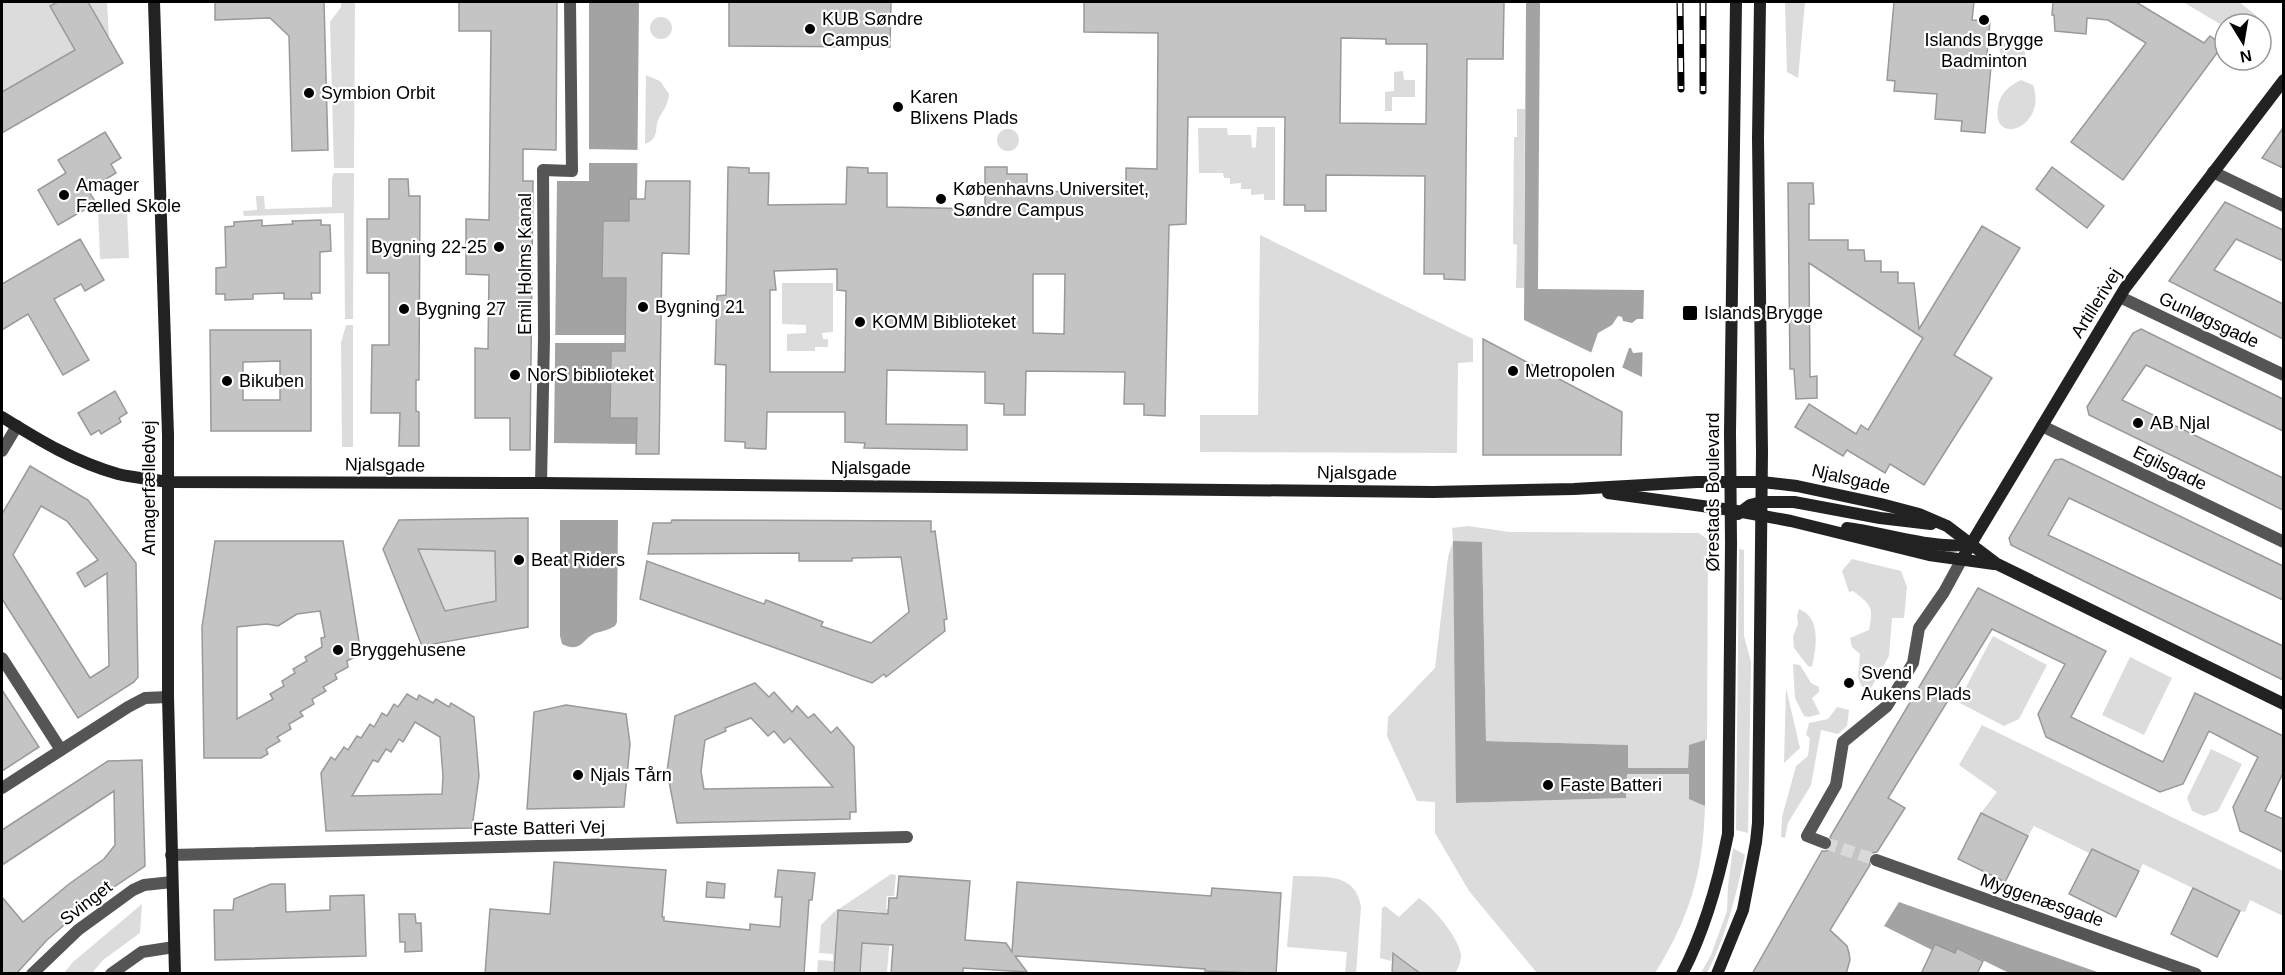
<svg xmlns="http://www.w3.org/2000/svg" width="2285" height="975" font-family="Arial,sans-serif">
  <rect width="100%" height="100%" fill="#fff"/>
  <g fill="#dcdcdc">
    <polygon points="2,2 58,2 51,6 75,50 2,92"/>
    <polygon points="88,2 107,2 109,39"/>
    <polygon points="341,2 355,2 354,168 334,168 330,22 341,7"/>
    <polygon points="1785,2 1805,2 1798,78 1787,72"/>
    <polygon points="2183,2 2239,2 2257,16 2257,24 2225,24 2225,27"/>
    <circle cx="661" cy="28" r="11"/>
    <path d="M2009 35 2017 37C2024 49 2030 58 2022 70 2005 70 1988 40 2009 35Z"/>
    <polygon points="1403,71 1404,80 1415,80 1415,97 1392,97 1392,111 1385,111 1385,92 1394,91 1394,72"/>
    <path d="M646 75 660 81 669 94C668 104 665 108 660 116 653 128 661 138 645 144Z"/>
    <path d="M2021 80 2033 85C2048 128 1991 147 1998 107 2000 93 2009 86 2021 80Z"/>
    <polygon points="1517,109 1525,109 1524,288 1516,288 1517,245 1513,244 1514,137 1517,137"/>
    <polygon points="1257,127 1275,127 1275,200 1264,200 1264,194 1251,195 1251,189 1241,189 1241,183 1230,184 1230,178 1224,178 1223,173 1199,173 1198,128 1227,128 1228,135 1251,135 1252,148 1256,147"/>
    <circle cx="1008" cy="140" r="11"/>
    <polygon points="334,173 354,173 353,319 345,319 344,213 244,216 243,211 257,210 256,196 264,196 265,209 332,207 332,178"/>
    <polygon points="127,210 129,258 100,259 98,211"/>
    <polygon points="1260,235 1473,339 1473,362 1458,363 1457,453 1200,452 1200,415 1258,415"/>
    <polygon points="782,283 833,283 833,332 822,333 823,339 828,339 828,347 815,347 815,351 787,351 787,334 806,333 806,325 782,324"/>
    <polygon points="346,325 353,325 353,447 342,447 341,343"/>
    <path d="M1468 526 1510 532 1699 533 1708 540 1707 740 1689 746 1688 768H1628L1627 745 1486 741 1482 543 1456 803 1626 798 1627 774H1689V798L1705 806C1703 873 1690 917 1655 973H1537L1469 891 1435 833V802L1417 801 1387 736 1388 717 1435 668 1448 557 1453 541 1452 528Z"/>
    <polygon points="418,549 495,551 496,601 445,611"/>
    <polygon points="1739,549 1744,550 1744,636 1751,662 1748,833 1736,830"/>
    <path d="M1852 559 1901 571 1907 587 1904 618H1892L1889 656 1870 690 1861 686 1858 676 1860 654 1852 647 1850 638 1869 630C1874 607 1871 605 1853 591L1849 592 1842 571Z"/>
    <path d="M1799 609C1822 618 1816 648 1812 667L1808 666 1794 648 1793 636 1798 624 1797 616Z"/>
    <polygon points="1993,636 2047,665 2019,719 2004,726 1958,702"/>
    <polygon points="2130,657 2172,678 2144,735 2102,715"/>
    <polygon points="1793,664 1800,665 1811,683 1819,687 1819,692 1812,698 1820,714 1809,717 1804,716 1795,698"/>
    <polygon points="1786,688 1800,748 1784,763"/>
    <polygon points="1837,707 1849,710 1847,726 1838,734 1821,730 1811,785 1788,823 1785,838 1781,837 1782,817 1796,766 1808,756 1810,738 1806,735 1809,723 1828,719"/>
    <polygon points="1982,725 2283,871 2283,916 2250,900 2245,912 2240,911 2143,864 2139,871 2092,849 2089,853 2034,826 2028,836 1981,813 1997,792 1959,765"/>
    <polygon points="2211,749 2242,764 2218,811 2204,816 2192,811 2187,798"/>
    <path d="M1733 848 1745 855C1736 896 1726 936 1707 973H1701L1711 955 1727 911 1728 886Z"/>
    <polygon points="891,874 896,875 894,896 887,896 886,909 892,910 887,973 861,973 862,956 835,954 833,973 817,974 818,960 833,961 833,954 819,953 821,925 837,909 835,941 877,944 880,912 839,909"/>
    <path d="M1293 876C1321 877 1356 871 1361 907L1356 973H1345L1347 952 1287 947Z"/>
    <path d="M1419 898C1433 907 1460 939 1461 956 1461 962 1458 968 1455 974L1414 973 1415 968 1393 952 1391 961 1380 958 1382 908 1385 906 1399 917Z"/>
    <polygon points="142,904 140,933 103,960 92,973 64,973 73,962"/>
  </g>
  <g fill="#a3a3a3">
    <polygon points="589,2 639,2 637,199 629,221 603,221 602,277 626,278 625,351 611,351 610,417 637,418 636,444 554,443 557,181 589,181"/>
    <polygon points="1526,2 1540,2 1538,289 1644,290 1642,377 1524,320"/>
    <path d="M560 520H618L617 622 615 626C608 630 603 631 596 633 582 638 582 654 562 644L560 636Z"/>
    <polygon points="1453,541 1482,542 1486,741 1628,745 1628,768 1688,768 1689,745 1705,740 1705,806 1689,799 1689,774 1627,774 1626,798 1456,803"/>
    <polygon points="1899,902 2100,973 2009,973 1958,948 1953,957 1951,951 1935,944 1932,950 1884,926"/>
  </g>
  <g fill="#fff">
    <polygon points="587,149 640,150 640,163 587,163"/>
    <polygon points="1618,316 1622,317 1623,321 1632,323 1637,319 1646,319 1645,352 1633,353 1631,348 1629,348 1621,371 1590,356 1598,333 1612,325"/>
    <rect x="554" y="335" width="71" height="8"/>
  </g>
  <g fill="#c4c4c4" stroke="#999" stroke-width="1.5" fill-rule="evenodd">
    <polygon points="58,2 88,2 123,63 2,133 2,92 75,50 50,6"/>
    <polygon points="215,2 324,2 328,150 292,151 289,36 270,18 215,20"/>
    <polygon points="459,2 557,2 556,150 523,149 523,181 533,181 530,450 510,450 510,418 475,418 475,348 488,349 489,275 466,274 466,219 489,220 491,31 459,31"/>
    <polygon points="729,2 891,2 890,47 729,46"/>
    <path d="M1084 2H1504L1503 59H1467L1465 280 1444 279V274H1424L1425 176 1326 175V211H1305V205H1284L1285 117H1188L1186 224 1169 225 1165 416 1144 415V404H1124L1125 372 1026 371 1025 415H1004V404L985 403V372L887 370 886 424 967 425V450L864 448 865 443 845 442V412H767L766 449 745 448V442L725 441 726 365 715 364 717 296 726 295 728 167 749 168V173H769L768 205 846 204 847 167 868 168V173H887V207L985 209V167H1007V174H1027V191L1126 193V168L1157 169 1158 33 1084 32ZM1341 38 1386 39V44H1427L1426 124 1340 123ZM837 269V290L846 291 845 372H770V290H776L774 271ZM1033 274H1065L1064 334 1033 333Z"/>
    <polygon points="1894,2 1974,2 1972,20 1990,21 1986,66 1991,66 1985,133 1961,131 1962,121 1935,119 1937,94 1894,91 1895,81 1887,80"/>
    <polygon points="2053,2 2136,2 2204,43 2210,36 2223,45 2123,180 2071,142 2146,43 2108,20 2087,18 2086,34 2055,31 2054,15 2052,15"/>
    <polygon points="2283,128 2283,168 2262,158"/>
    <polygon points="105,132 121,158 111,164 116,173 88,190 96,203 58,225 38,190 66,173 58,160"/>
    <polygon points="2052,167 2104,206 2087,228 2036,189"/>
    <polygon points="389,179 408,179 409,196 420,196 419,380 416,380 416,411 419,412 419,446 399,446 400,413 371,413 372,345 389,345 389,273 367,273 367,219 389,219"/>
    <polygon points="646,181 690,181 689,254 662,253 659,454 636,454 637,418 610,418 611,351 625,351 626,278 602,278 603,221 629,221 629,199 645,199"/>
    <polygon points="1788,183 1813,183 1814,204 1809,204 1809,240 1848,240 1848,250 1864,250 1865,261 1881,261 1881,272 1898,272 1898,283 1914,283 1919,329 1982,226 2020,248 1954,355 1992,378 1924,485 1890,464 1885,473 1847,450 1843,456 1795,427 1809,404 1856,434 1861,425 1868,430 1923,338 1809,263 1810,377 1817,376 1817,398 1796,399 1794,369 1790,369"/>
    <polygon points="2225,202 2283,230 2283,261 2236,239 2214,270 2283,304 2283,339 2169,281"/>
    <polygon points="262,220 262,226 293,224 292,221 321,220 321,225 330,225 331,251 320,252 320,293 311,293 312,299 284,299 284,293 253,294 253,299 225,300 225,294 216,294 216,268 226,267 225,227 234,226 234,222"/>
    <polygon points="80,239 104,280 85,291 81,284 54,299 89,360 63,375 28,314 2,330 2,284"/>
    <polygon points="2141,329 2283,399 2283,431 2146,365 2122,400 2283,478 2283,510 2089,415 2087,407 2133,333"/>
    <path d="M210 330H311V431H211ZM280 361V400H243V362Z"/>
    <polygon points="1483,339 1622,412 1621,455 1483,455"/>
    <polygon points="115,391 127,413 119,418 121,422 101,434 99,430 91,435 78,413"/>
    <polygon points="2062,459 2283,566 2283,600 2069,498 2048,535 2283,646 2283,680 2011,545 2009,538 2055,460"/>
    <path d="M30 466 88 500 136 563 138 677 134 682 78 718 2 599V514ZM41 506 67 521 98 560 77 573 85 587 107 573 109 666 90 678 13 555Z"/>
    <path d="M528 518V627L422 646 383 549 399 520ZM418 549 495 551 496 601 445 611Z"/>
    <polygon points="672,520 931,521 931,532 935,531 947,619 944,620 945,631 886,677 884,674 872,683 640,599 647,561 764,604 766,600 823,622 821,626 871,643 909,612 901,557 852,558 852,561 799,561 799,553 648,554 653,523 671,523"/>
    <path d="M215 541H343L361 654 347 661 348 667 335 674 337 679 323 687 326 691 312 699 314 704 300 712 303 716 289 724 291 729 277 737 280 741 266 749 268 754 261 758H204L202 627ZM320 611 325 637 321 638 322 647 305 657 307 661 293 669 295 673 282 681 284 686 270 694 273 699 237 719V627L267 624 278 626 297 614Z"/>
    <polygon points="1978,588 2106,651 2071,717 2163,762 2195,693 2283,736 2283,773 2265,811 2283,819 2283,852 2240,831 2233,807 2258,757 2209,731 2183,784 2160,792 2046,737 2038,714 2065,664 1992,629 1888,798 1905,808 1877,852 1871,853 1868,857 1870,865 1830,930 1847,946 1849,953 1850,960 1846,974 1752,974 1822,851 1827,851 1832,847 1833,841 1830,837"/>
    <path d="M755 683 769 697 774 692 792 712 797 706 808 718 814 714 831 733 837 727 854 747 856 812H850V819L677 823 667 771 675 716ZM751 718 768 736 774 731 784 743 790 738 833 787 704 789 701 771 705 740 726 731 725 728Z"/>
    <polygon points="2,690 39,747 2,771"/>
    <path d="M407 694 417 700 419 695 433 703 436 699 449 707 451 703 474 717 479 776 472 828 326 831 321 773 331 757 335 760 344 747 348 750 357 736 361 738 370 724 374 727 382 713 387 716 394 704 398 707ZM415 722 440 737 443 776 442 794 352 796 373 760 378 762 386 749 391 752 399 739 403 742Z"/>
    <polygon points="566,705 626,714 630,744 624,807 527,809 534,712"/>
    <polygon points="142,760 145,866 87,905 47,940 16,974 2,974 2,897 23,922 69,884 104,859 115,845 114,791 2,865 2,830 108,761"/>
    <polygon points="1981,813 2028,836 2005,882 1958,859"/>
    <polygon points="2092,849 2139,871 2116,917 2069,894"/>
    <polygon points="554,862 666,870 662,917 664,917 664,921 750,930 750,924 780,927 782,897 775,897 778,870 815,873 812,900 809,900 804,974 485,974 490,909 550,914"/>
    <polygon points="899,876 970,881 965,940 1006,943 1012,952 1017,882 1211,896 1212,888 1281,893 1276,974 1205,971 1205,969 1015,956 1027,972 963,968 963,974 891,974 893,945 862,943 860,974 834,974 838,910 888,914 889,898 897,898"/>
    <polygon points="707,882 725,884 724,898 706,897"/>
    <polygon points="271,884 285,884 286,912 330,910 330,896 364,895 366,956 215,960 214,910 233,910 234,899"/>
    <polygon points="2193,888 2240,911 2217,957 2171,934"/>
    <polygon points="399,914 415,914 416,923 421,923 422,951 405,952 405,942 400,942"/>
    <polygon points="1935,944 1955,953 1957,948 1983,961 1977,974 1921,974"/>
    <polygon points="1393,953 1421,974 1392,974"/>
  </g>
  <g fill="none" stroke-linecap="round" stroke-linejoin="round">
    <polyline stroke="#d9d9d9" stroke-width="12" stroke-dasharray="12 6" stroke-linecap="butt" points="1825,843 1876,860"/>
    <g stroke="#555" stroke-width="12">
      <polyline points="2213,172 2284,206"/>
      <polyline points="2120,297 2284,375"/>
      <polyline points="2042,426 2284,542"/>
      <polyline points="2,451 17,426"/>
      <polyline points="541,483 544,339 543,170 572,171 570,2"/>
      <polyline points="2,658 61,750"/>
      <polyline points="2,788 128,707 145,698 168,697"/>
      <polyline points="1825,843 1807,836 1836,785 1843,742 1887,706 1913,663 1919,628 1944,592 1962,559"/>
      <polyline points="171,855 907,837"/>
      <polyline points="1876,860 2196,974"/>
      <polyline points="32,974 78,930 133,890 144,885 172,882"/>
      <polyline points="111,974 142,952 174,947"/>
    </g>
    <g stroke="#222" stroke-width="12">
      <polyline points="154,2 168,435 168,697 175,974"/>
      <path d="M2 417C39 440 75 462 118 474 134 478 152 479 168 482L541 483 1433 492 1574 489 1697 482H1762L1797 486 1881 504 1919 514 1947 526 1997 564 2284 704"/>
      <polyline points="1608,493 1731,510 1791,521 1929,555 1994,564"/>
      <polyline points="1738,514 1750,505 1762,502 1794,502 1880,518 1931,524"/>
      <path d="M1847 528C1881 532 1940 551 1970 544"/>
      <polyline points="1962,559 2125,288 2284,80"/>
      <path d="M1682 974C1705 930 1718 883 1728 834L1731 543 1730 432 1736 2"/>
      <polyline points="1717,974 1743,910 1756,842 1758,823 1762,452 1758,138 1760,2"/>
    </g>
    <defs>
      <g id="rail">
        <polyline points="1680,2 1681,89"/>
        <polyline points="1703,2 1703,91"/>
      </g>
    </defs>
    <use href="#rail" stroke="#000" stroke-width="7"/>
    <use href="#rail" stroke="#fff" stroke-width="4.5" stroke-dasharray="14" stroke-linecap="butt"/>
  </g>
  <g fill="#000" stroke="#fff" stroke-width="2">
    <circle cx="1984" cy="20" r="6"/>
    <circle cx="810" cy="29" r="6"/>
    <circle cx="309" cy="93" r="6"/>
    <circle cx="898" cy="107" r="6"/>
    <circle cx="64" cy="195" r="6"/>
    <circle cx="941" cy="199" r="6"/>
    <circle cx="499" cy="247" r="6"/>
    <circle cx="643" cy="307" r="6"/>
    <circle cx="404" cy="309" r="6"/>
    <rect x="1682" y="305" width="16" height="16" rx="3"/>
    <circle cx="860" cy="322" r="6"/>
    <circle cx="1513" cy="371" r="6"/>
    <circle cx="515" cy="375" r="6"/>
    <circle cx="227" cy="381" r="6"/>
    <circle cx="2138" cy="423" r="6"/>
    <circle cx="519" cy="560" r="6"/>
    <circle cx="338" cy="650" r="6"/>
    <circle cx="1849" cy="683" r="6"/>
    <circle cx="578" cy="775" r="6"/>
    <circle cx="1548" cy="785" r="6"/>
  </g>
  <g text-anchor="middle" dominant-baseline="central" stroke-width="4.5" stroke-linejoin="round" paint-order="stroke">
    <g font-size="18" fill="#000" stroke="#fff" text-anchor="start">
      <text x="822" y="19">KUB Søndre<tspan x="822" dy="21">Campus</tspan></text>
      <text x="1984" y="40" text-anchor="middle">Islands Brygge<tspan x="1984" dy="21">Badminton</tspan></text>
      <text x="321" y="93">Symbion Orbit</text>
      <text x="910" y="97">Karen<tspan x="910" dy="21">Blixens Plads</tspan></text>
      <text x="76" y="185">Amager<tspan x="76" dy="21">Fælled Skole</tspan></text>
      <text x="953" y="189">Københavns Universitet,<tspan x="953" dy="21">Søndre Campus</tspan></text>
      <text x="487" y="247" text-anchor="end">Bygning 22-25</text>
      <text x="655" y="307">Bygning 21</text>
      <text x="416" y="309">Bygning 27</text>
      <text x="1704" y="313">Islands Brygge</text>
      <text x="872" y="322">KOMM Biblioteket</text>
      <text x="1525" y="371">Metropolen</text>
      <text x="527" y="375">NorS biblioteket</text>
      <text x="239" y="381">Bikuben</text>
      <text x="2150" y="423">AB Njal</text>
      <text x="531" y="560">Beat Riders</text>
      <text x="350" y="650">Bryggehusene</text>
      <text x="1861" y="673">Svend<tspan x="1861" dy="21">Aukens Plads</tspan></text>
      <text x="590" y="775">Njals Tårn</text>
      <text x="1560" y="785">Faste Batteri</text>
    </g>
    <g font-size="18" fill="#000" stroke="#fff">
      <text transform="translate(525 264) rotate(-90)">Emil Holms Kanal</text>
      <text transform="translate(2096 303) rotate(-58)">Artillerivej</text>
      <text transform="translate(2209 320) rotate(25)">Gunløgsgade</text>
      <text transform="translate(385 465) rotate(1)">Njalsgade</text>
      <text x="871" y="468">Njalsgade</text>
      <text transform="translate(2170 468) rotate(26)">Egilsgade</text>
      <text transform="translate(1357 473) rotate(1)">Njalsgade</text>
      <text transform="translate(1851 479) rotate(13)">Njalsgade</text>
      <text transform="translate(149 488) rotate(-90)">Amagerfælledvej</text>
      <text transform="translate(1713 492) rotate(-90)">Ørestads Boulevard</text>
      <text transform="translate(539 828) rotate(-1)">Faste Batteri Vej</text>
      <text transform="translate(2042 900) rotate(19)">Myggenæsgade</text>
      <text transform="translate(86 903) rotate(-38)">Svinget</text>
    </g>
  </g>
  <rect width="2285" height="975" fill="none" stroke="#000000" stroke-width="6"/>
  <g transform="translate(2243 42) rotate(169)"><circle r="28" fill="#ffffff" stroke="#999999" stroke-width="1.5"/>
  <path d="M0-4.5L10 22L0 15L-10 22Z" fill="#000000"/>
  <text y="-9" font-size="16" font-weight="bold" text-anchor="middle" fill="#000000">N</text>
  </g>
</svg>
